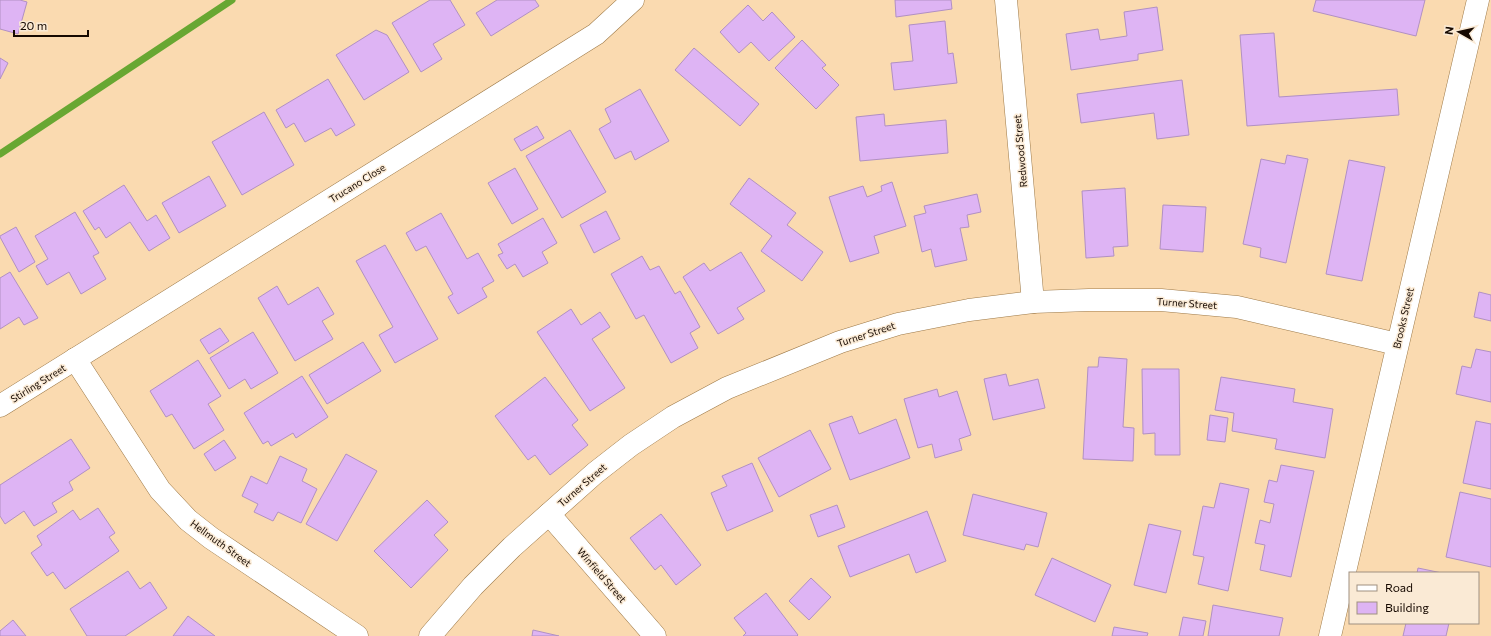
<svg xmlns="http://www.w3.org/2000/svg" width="1491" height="636" font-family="Commissioner,sans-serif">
  <rect width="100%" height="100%" fill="#fadab0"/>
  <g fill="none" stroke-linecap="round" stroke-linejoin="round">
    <polyline stroke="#68a732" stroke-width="7" points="0,154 232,0"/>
  </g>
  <g fill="#deb4f4" stroke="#b190c3">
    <polygon points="0,0 20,0 27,2 18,34 0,29"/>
    <polygon points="430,0 450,0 465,25 433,44 442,59 421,72 392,23"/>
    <polygon points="497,0 535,0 539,6 491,36 476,13"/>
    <polygon points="895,0 951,0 952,9 896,17"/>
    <polygon points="1316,0 1425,0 1416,36 1313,11"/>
    <polygon points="748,5 763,21 772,12 795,37 769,61 751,42 739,53 720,32"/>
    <polygon points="1157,7 1163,50 1138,54 1138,60 1071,70 1066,34 1098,29 1100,40 1127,36 1124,12"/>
    <polygon points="945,21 948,54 953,53 957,83 894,90 891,63 913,61 909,25"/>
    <polygon points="376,30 387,35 409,72 364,100 336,55"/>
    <polygon points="1274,33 1279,97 1397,89 1399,115 1247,126 1240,35"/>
    <polygon points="802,40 826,65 822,68 839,85 816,109 775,68"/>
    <polygon points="694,48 759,104 740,126 675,70"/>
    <polygon points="0,58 8,63 0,79"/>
    <polygon points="328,79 355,125 336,136 331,128 305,142 294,123 286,128 276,110"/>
    <polygon points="1182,80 1189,135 1157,139 1154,113 1081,123 1077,94"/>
    <polygon points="640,89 669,141 635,160 631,151 615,159 599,129 611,122 605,109"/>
    <polygon points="264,112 294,165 242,195 212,142"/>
    <polygon points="884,114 885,126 946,120 948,153 860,161 856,117"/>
    <polygon points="537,126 544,138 521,151 514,139"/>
    <polygon points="570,130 606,192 562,218 526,156"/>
    <polygon points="1287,155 1308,159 1286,263 1260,257 1261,248 1243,244 1261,159 1285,164"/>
    <polygon points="1349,160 1385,167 1362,281 1326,274"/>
    <polygon points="515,168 538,209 512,224 488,183"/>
    <polygon points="209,176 226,206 179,233 162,203"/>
    <polygon points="749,178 796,213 787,225 823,252 802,281 761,251 772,236 730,204"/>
    <polygon points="892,182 906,226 874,236 879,253 850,262 829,197 863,186 867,197 882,191 881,186"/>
    <polygon points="124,185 147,221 156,215 170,238 149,251 130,222 106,238 99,227 95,230 83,211"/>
    <polygon points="1125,188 1128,246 1113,247 1114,256 1086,258 1082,191"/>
    <polygon points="977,194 981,212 967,215 969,227 960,228 967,260 935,267 931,249 922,252 914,216 926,213 924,206"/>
    <polygon points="1163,205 1206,207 1203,252 1160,249"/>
    <polygon points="606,211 620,239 594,253 580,225"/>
    <polygon points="75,212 99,253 93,256 106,279 81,294 69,272 47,285 36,266 48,259 35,236"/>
    <polygon points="441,213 467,259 478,253 494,281 482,288 487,297 458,314 448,297 453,294 426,246 416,251 406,233"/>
    <polygon points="543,218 557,243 542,252 548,263 523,277 515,264 507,269 498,255 503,253 498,244"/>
    <polygon points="16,227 35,262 19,272 0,237 0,236"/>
    <polygon points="385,245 438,339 395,363 379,335 393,327 356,261"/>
    <polygon points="741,252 765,291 737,308 744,319 718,334 683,277 704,263 710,271"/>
    <polygon points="642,256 650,270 659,266 675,294 680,291 700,327 690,333 698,348 671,363 644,315 636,319 611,274"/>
    <polygon points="10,272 38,318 24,325 19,317 0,329 0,278"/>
    <polygon points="277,286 288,305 318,287 334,314 322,321 333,339 295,361 258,298"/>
    <polygon points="1479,292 1491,295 1491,321 1474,317"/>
    <polygon points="571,309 581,325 600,312 610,327 592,339 625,388 590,411 537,332"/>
    <polygon points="220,328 229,341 209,354 200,340"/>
    <polygon points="253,332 278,373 251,389 245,379 229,389 210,358"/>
    <polygon points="363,342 381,371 327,404 309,375"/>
    <polygon points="1476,349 1491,352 1491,402 1456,394 1462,366 1471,368"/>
    <polygon points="1099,357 1127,359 1123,427 1134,428 1133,461 1083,459 1088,367 1098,367"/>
    <polygon points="198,360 221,396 208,404 224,430 194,449 172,414 166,417 150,391"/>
    <polygon points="1142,369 1179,369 1180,455 1155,455 1155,433 1143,434"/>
    <polygon points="1006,374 1009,386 1038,379 1045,408 993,420 984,379"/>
    <polygon points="302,376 328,417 296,438 293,433 271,446 268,441 263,444 244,413"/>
    <polygon points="545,377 578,420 572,425 588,445 550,475 535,455 528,460 495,416"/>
    <polygon points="1221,377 1295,389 1293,402 1333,409 1325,458 1275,449 1277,439 1232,431 1234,413 1215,410"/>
    <polygon points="937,389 939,397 957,391 971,435 959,439 962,450 935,458 932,444 918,448 904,399"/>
    <polygon points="1210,415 1228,418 1225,442 1207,440"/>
    <polygon points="852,416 859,434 896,419 910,458 850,480 829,424"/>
    <polygon points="1476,421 1491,424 1491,489 1463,483"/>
    <polygon points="810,430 831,469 779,497 758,458"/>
    <polygon points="71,439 90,468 69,482 73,490 52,503 57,512 34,526 24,511 5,524 0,516 0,485"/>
    <polygon points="224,440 236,458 215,471 204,454"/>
    <polygon points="346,454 377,471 337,541 306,524"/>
    <polygon points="280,456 307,469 302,481 317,489 301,523 278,512 273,521 254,512 258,504 242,496 251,476 267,484"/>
    <polygon points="752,463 773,511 727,531 711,493 727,486 722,476"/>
    <polygon points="1281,465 1314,471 1291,577 1260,570 1265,545 1255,543 1260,520 1270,523 1274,504 1264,502 1269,480 1277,482"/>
    <polygon points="1220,483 1249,489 1228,591 1198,584 1204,557 1193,555 1203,506 1214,508"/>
    <polygon points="1460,492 1491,499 1491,567 1446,557"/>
    <polygon points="973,494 1047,513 1038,547 1026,544 1024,550 963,535"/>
    <polygon points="427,500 448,522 434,535 448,550 411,588 374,551"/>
    <polygon points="837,505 845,527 818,537 810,515"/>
    <polygon points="98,508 115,533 109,537 119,551 65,589 53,572 47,576 31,553 42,545 37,536 73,510 80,520"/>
    <polygon points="927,511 946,561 916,573 909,554 850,577 838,546"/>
    <polygon points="661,514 701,565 676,585 661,565 655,570 630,538"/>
    <polygon points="1149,524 1181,531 1166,593 1134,585"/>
    <polygon points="1052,558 1111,585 1095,622 1035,595"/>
    <polygon points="1418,568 1442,573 1417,573"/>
    <polygon points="128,571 140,589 150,582 167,608 125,636 87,636 70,609"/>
    <polygon points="811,578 831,597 809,620 789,601"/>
    <polygon points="766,593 798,635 797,636 743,636 746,633 734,618"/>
    <polygon points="1213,605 1283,618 1279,636 1208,636"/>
    <polygon points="188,616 215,636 173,636"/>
    <polygon points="1183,617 1206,621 1203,636 1179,636"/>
    <polygon points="13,620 26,636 0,636 0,631"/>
    <polygon points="1406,623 1449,623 1446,636 1403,636"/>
    <polygon points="1114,627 1148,633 1147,636 1112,636"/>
    <polygon points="533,630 559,636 532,636"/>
  </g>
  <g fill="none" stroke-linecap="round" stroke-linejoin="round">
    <defs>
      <g id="minor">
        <polyline points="1006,0 1033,302"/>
        <polyline points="75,359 160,490 188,520 211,538 357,636"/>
        <polyline points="0,406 596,34 633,0"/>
        <polyline points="549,514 655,636"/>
        <polyline points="430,636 473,586 512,547 595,473 631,445 673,417 727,388 840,342 898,324 969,310 1033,302 1089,300 1161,300 1237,307 1397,344"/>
        <polyline points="1330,636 1478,0"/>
      </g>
    </defs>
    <use href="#minor" stroke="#9d7947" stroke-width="23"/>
    <use href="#minor" stroke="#fff" stroke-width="22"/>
  </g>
  <g text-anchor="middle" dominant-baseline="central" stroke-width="3" stroke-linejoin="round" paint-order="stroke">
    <g font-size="10" fill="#160900" stroke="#faead5">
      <text transform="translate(1020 151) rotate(-95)">Redwood Street</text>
      <text transform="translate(357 183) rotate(-32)">Trucano Close</text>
      <text transform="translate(1187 303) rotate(4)">Turner Street</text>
      <text transform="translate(1403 318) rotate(-77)">Brooks Street</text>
      <text transform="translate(866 334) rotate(-18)">Turner Street</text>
      <text transform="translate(38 383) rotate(-32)">Stirling Street</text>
      <text transform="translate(582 485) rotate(-41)">Turner Street</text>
      <text transform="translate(221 543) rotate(36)">Hellmuth Street</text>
      <text transform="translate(602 575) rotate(49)">Winfield Street</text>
    </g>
  </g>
  <rect x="1349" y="572" width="130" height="52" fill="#faead5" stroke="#9f9080"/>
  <rect x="1357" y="585" width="20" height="6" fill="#ffffff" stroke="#9f9080"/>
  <text x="1385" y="592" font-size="12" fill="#160900">Road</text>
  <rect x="1357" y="602" width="20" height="12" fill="#deb4f4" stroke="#9f9080"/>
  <text x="1385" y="612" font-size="12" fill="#160900">Building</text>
  <g transform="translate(1459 32) rotate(278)" stroke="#faead5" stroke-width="3" paint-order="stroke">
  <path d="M0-3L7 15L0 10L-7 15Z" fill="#160900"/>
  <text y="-6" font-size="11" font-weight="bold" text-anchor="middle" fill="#160900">N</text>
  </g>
  <path d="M14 30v6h74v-6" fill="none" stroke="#160900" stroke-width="2"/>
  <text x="20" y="30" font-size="12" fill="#160900" stroke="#faead5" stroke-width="3" paint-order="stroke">20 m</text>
</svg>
